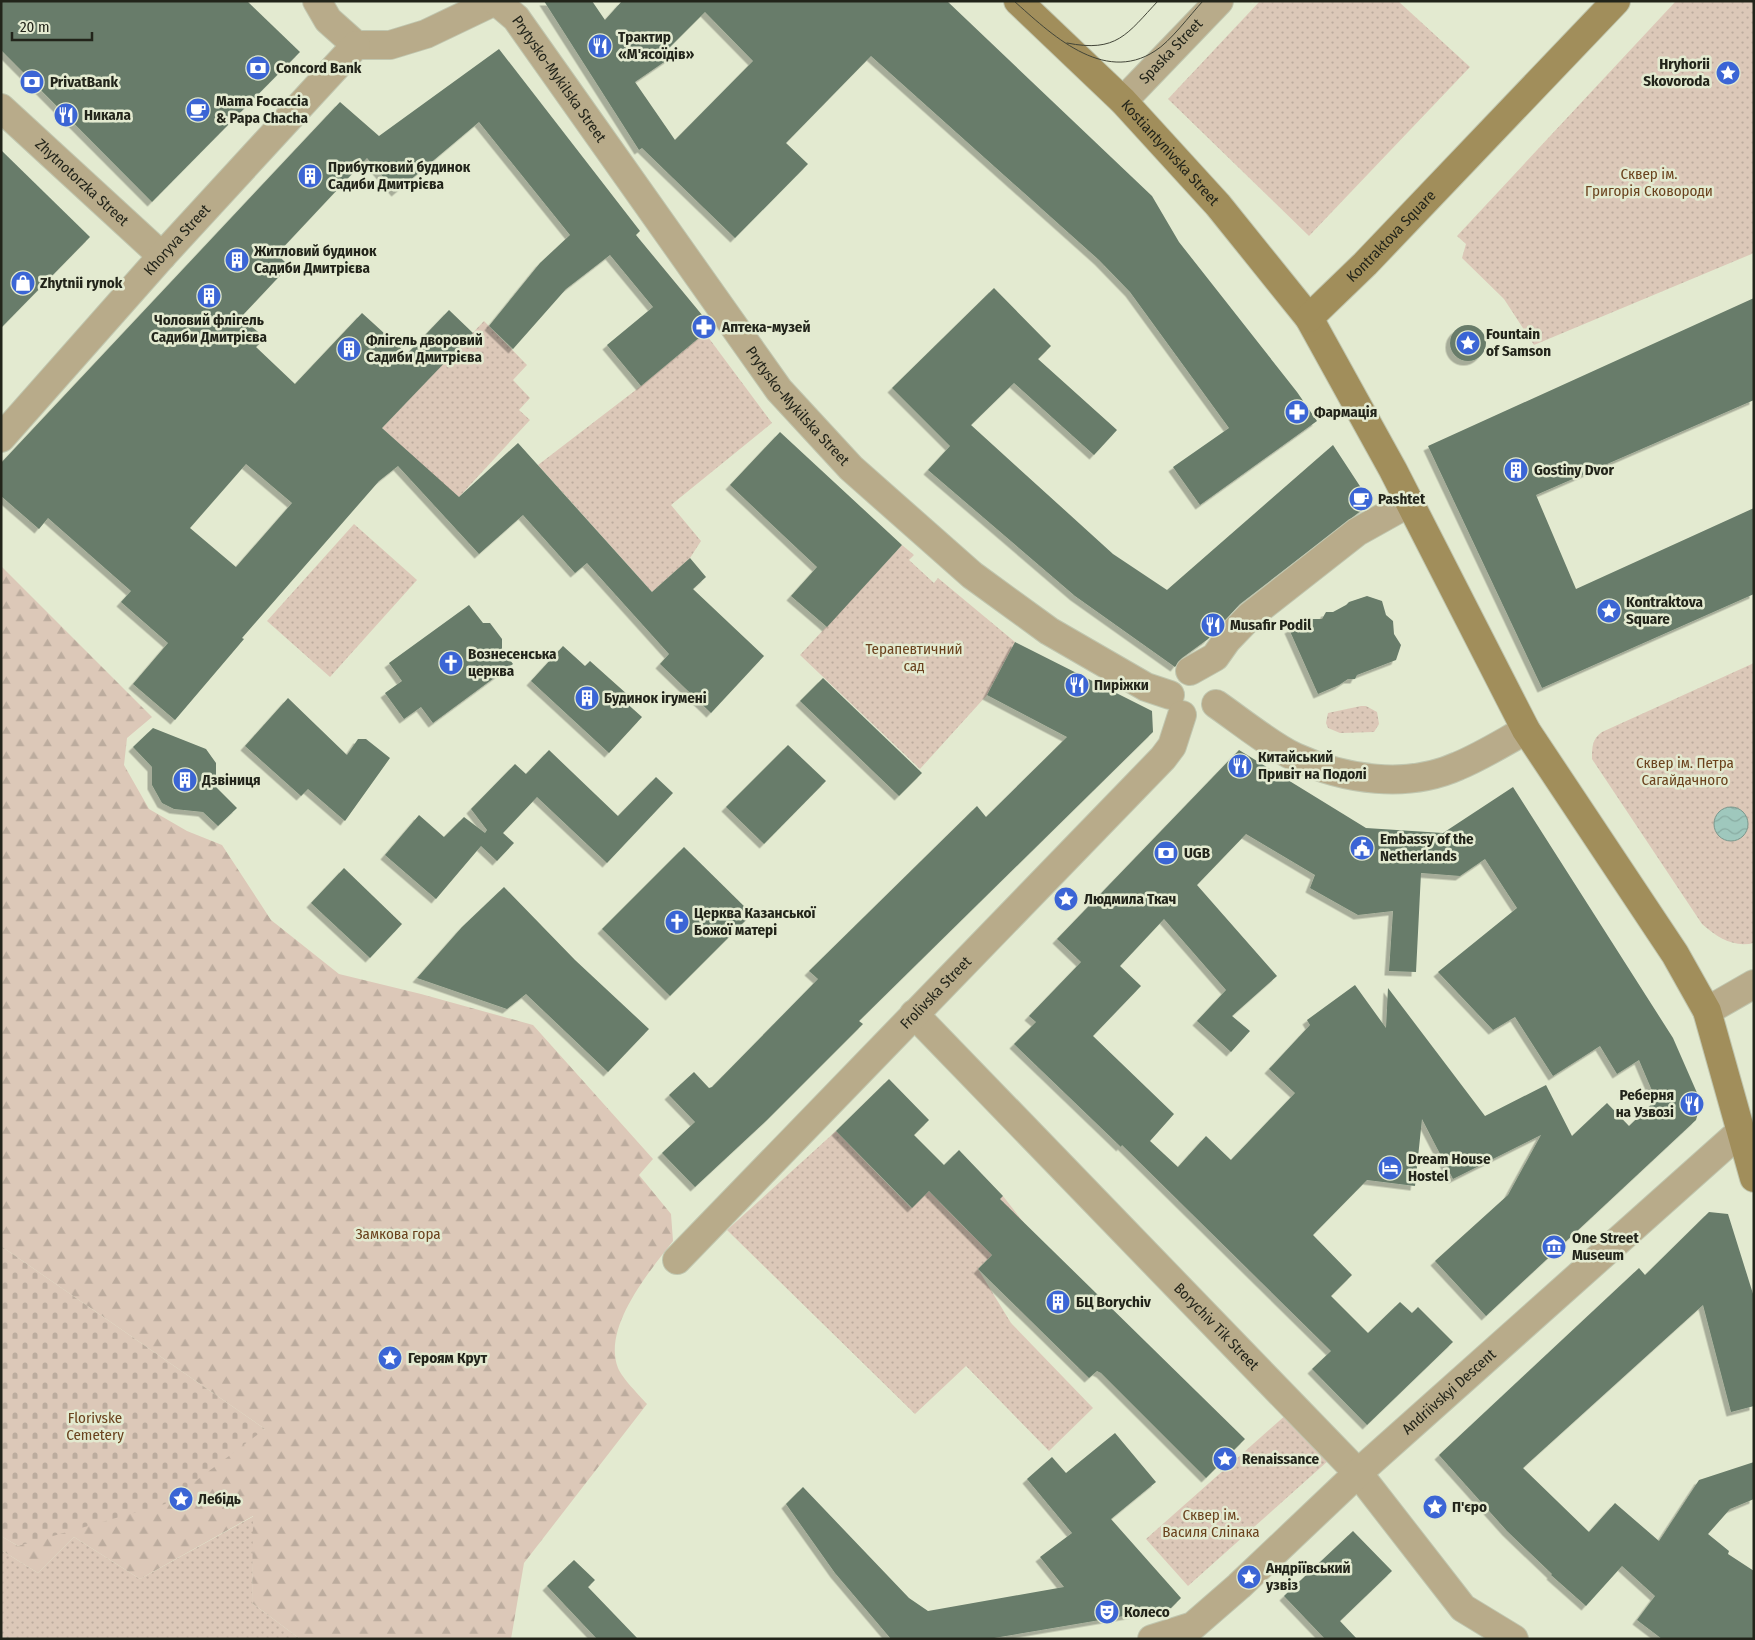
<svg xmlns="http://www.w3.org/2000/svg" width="1755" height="1640" font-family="'Fira Sans Condensed',sans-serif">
  <defs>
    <pattern id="green-dots" width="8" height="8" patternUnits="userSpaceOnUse" patternTransform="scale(1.25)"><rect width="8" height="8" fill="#dcc8b8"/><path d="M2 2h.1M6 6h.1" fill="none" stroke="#bcac9e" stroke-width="1.8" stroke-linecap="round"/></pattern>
    <pattern id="forest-firs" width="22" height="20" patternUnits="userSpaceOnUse" patternTransform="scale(1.25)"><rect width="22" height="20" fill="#dcc8b8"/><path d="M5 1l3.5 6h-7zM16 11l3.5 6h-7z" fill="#bcac9e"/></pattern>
    <pattern id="cemetery-stones" width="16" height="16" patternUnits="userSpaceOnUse" patternTransform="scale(1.25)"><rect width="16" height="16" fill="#dcc8b8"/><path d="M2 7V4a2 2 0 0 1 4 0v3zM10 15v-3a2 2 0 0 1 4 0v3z" fill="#bcac9e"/></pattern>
    <pattern id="water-waves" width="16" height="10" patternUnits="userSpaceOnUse" patternTransform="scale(1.25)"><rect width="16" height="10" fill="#9fc8bd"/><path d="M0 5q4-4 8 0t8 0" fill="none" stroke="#89aca2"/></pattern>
    <filter id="shadow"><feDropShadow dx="-4.5" dy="4.5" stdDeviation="0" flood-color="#0004"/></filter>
  </defs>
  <rect width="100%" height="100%" fill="#e3ead0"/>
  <g fill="url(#green-dots)">
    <polygon points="1260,1 1398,1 1470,67 1309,236 1168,99"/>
    <polygon points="1676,1 1754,1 1754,253 1534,345 1504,299 1462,258 1466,244 1457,236"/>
    <polygon points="484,321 527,365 513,380 530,398 519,410 530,420 458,498 382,428"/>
    <polygon points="705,333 772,423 671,505 701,541 690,558 652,592 538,465 641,386"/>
    <polygon points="354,524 417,580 330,677 267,621"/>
    <polygon points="902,545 914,555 909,560 934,583 938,578 1015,642 987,695 920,769 800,655"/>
    <path d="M1754 663V943C1733 948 1717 937 1702 924L1592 759C1592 747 1592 739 1602 732Z"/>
    <polygon points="1361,706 1366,706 1377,712 1379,724 1374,732 1340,733 1328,728 1326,723 1328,713"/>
    <polygon points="836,1131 911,1208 929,1191 967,1230 1003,1196 1024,1223 978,1269 1011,1323 1093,1408 1049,1451 966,1366 915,1414 727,1230"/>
    <polygon points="1287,1414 1329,1460 1188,1586 1146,1539"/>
    <polygon points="254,1516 252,1603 300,1639 1,1639 1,1550 38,1573 74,1537 140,1579"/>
  </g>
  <path fill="url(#forest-firs)" d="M1 566 152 717 127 738 124 765 149 809 187 831 222 845 271 920 339 974 421 994 533 1025 653 1159 639 1175 671 1214 673 1241C650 1271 602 1327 618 1368 622 1378 639 1395 647 1404L524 1563 511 1639H300L252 1603 253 1516 140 1579 74 1537 38 1573 1 1550V1536L18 1546 265 1429 1 1246Z"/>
  <polygon fill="url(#cemetery-stones)" points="1,1246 265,1429 165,1504 18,1546 1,1536"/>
  <circle fill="url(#water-waves)" stroke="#7a978c" cx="1731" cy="824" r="17"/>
  <g fill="#687c6a" fill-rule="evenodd" filter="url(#shadow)">
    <polygon points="1,1 247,1 300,52 152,202 1,50"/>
    <path d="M544 1H592L605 20 622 1H947L1152 196 1179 242 1297 392 1317 421 1200 505 1173 467 1229 428 1130 292 1099 260 871 56 786 143 808 164 735 238 642 148 639 150ZM705 12 753 61 675 140 635 82 670 58 665 52Z"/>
    <path d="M499 49 640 231 636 235 712 327 641 386 607 345 653 307 610 255 566 289 513 349 489 326 540 263 570 235 479 122 396 192 367 158 277 254 289 266 241 317 265 338 256 347 295 384 362 313 407 354 449 310 473 333 382 428 459 497 518 443 652 592 690 558 706 577 693 589 764 656 711 713 660 664 669 654 587 563 575 573 523 515 479 554 398 466 379 481 242 638 244 639 175 720 133 684 168 643 121 602 131 591 48 518 39 529 1 496V463L340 102 379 136ZM246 464 292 503 236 567 190 528Z"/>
    <polygon points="1,150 90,237 1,328"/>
    <polygon points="994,288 1051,346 1038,359 1117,430 1094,455 1014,383 971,425 1113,554 1167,590 1333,445 1371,503 1240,604 1208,639 1182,658 1175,667 1075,596 928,470 950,446 892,388"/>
    <polygon points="1754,298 1754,400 1536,495 1576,589 1754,508 1754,594 1542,688 1428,446"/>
    <circle cx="1468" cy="343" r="18"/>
    <polygon points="780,432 902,545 827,627 791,596 817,567 730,485"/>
    <polygon points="1367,596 1382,601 1386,615 1393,621 1394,634 1401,645 1396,660 1357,675 1355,679 1348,679 1339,685 1318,694 1289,629 1310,619 1322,619 1326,612 1333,612 1346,605 1349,602"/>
    <polygon points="469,605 483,623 490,623 502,639 502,649 513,664 433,723 421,707 404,719 385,693 402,681 389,663"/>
    <polygon points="1015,642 1152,711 1153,732 859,1021 863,1024 767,1120 695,1187 662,1153 695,1122 669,1095 694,1072 709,1088 712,1087 818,979 809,971 977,806 986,817 1067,737 987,695"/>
    <polygon points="563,646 585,666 590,661 628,695 623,700 642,717 609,753 531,681"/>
    <polygon points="823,678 922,773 899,796 800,701"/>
    <polygon points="288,698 347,755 358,739 366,739 390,758 345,821 308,789 301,796 245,746"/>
    <polygon points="153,728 206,749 216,763 216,787 237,808 218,826 203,812 174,809 162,803 152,785 152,767 133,747"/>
    <polygon points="788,745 826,781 764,844 726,807"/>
    <polygon points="549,750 618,816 656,777 673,793 607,863 537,797 503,833 514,843 497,861 481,846 436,899 385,855 419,815 444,837 464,817 485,833 487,830 471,809 515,764 526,774"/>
    <path d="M1239 750 1366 828 1443 833 1513 787 1673 1038 1701 1102 1696 1120 1486 1316 1435 1261 1508 1195 1541 1135 1453 1179 1422 1119 1415 1186 1367 1180 1313 1235 1352 1275 1331 1296 1368 1333 1400 1302 1412 1313 1418 1307 1453 1342 1367 1425 1312 1369 1331 1351 1122 1145 1121 1147 1014 1044 1036 1022 1029 1016 1081 962 1057 939ZM1246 834 1315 875 1310 888 1358 915 1393 911 1389 971 1416 972 1421 873 1460 876 1485 859 1517 908 1438 972 1493 1030 1515 1017 1553 1076 1600 1046 1617 1074 1639 1060 1656 1100 1629 1126 1607 1103 1572 1136 1546 1085 1485 1116 1388 988 1386 1028 1355 985 1307 1020 1310 1025 1269 1069 1295 1093 1231 1160 1206 1136 1178 1167 1150 1141 1174 1114 1093 1036 1141 986 1120 966 1164 919 1226 990 1197 1021 1231 1052 1250 1031 1232 1016 1277 976 1197 885Z"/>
    <polygon points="684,847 752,914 670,996 602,929"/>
    <polygon points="344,868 402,924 370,958 311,903"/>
    <polygon points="504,887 575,960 649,1029 608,1072 526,994 507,1009 417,978 462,927"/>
    <polygon points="889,1079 929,1120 914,1135 944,1165 959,1150 1003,1196 1000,1199 1245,1439 1206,1478 1101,1373 1097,1371 1089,1378 978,1269 992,1255 929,1191 912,1208 836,1131"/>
    <polygon points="1709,1212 1728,1214 1754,1297 1754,1406 1731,1412 1703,1305 1523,1468 1589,1532 1615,1503 1659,1541 1699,1480 1754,1462 1754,1499 1730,1509 1708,1534 1729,1551 1728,1554 1754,1571 1754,1639 1662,1639 1637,1620 1655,1596 1622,1566 1586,1606 1551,1575 1552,1574 1507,1531 1439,1455 1639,1268 1645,1275"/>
    <polygon points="1115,1433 1156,1482 1111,1519 1181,1598 1171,1608 988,1639 891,1639 835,1573 786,1504 803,1487 909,1598 928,1611 1064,1587 1040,1557 1072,1533 1027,1479 1052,1457 1066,1473"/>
    <polygon points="1353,1531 1392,1571 1340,1621 1357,1639 1325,1639 1284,1596"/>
    <polygon points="574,1560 595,1580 588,1587 638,1639 597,1639 547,1586"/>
  </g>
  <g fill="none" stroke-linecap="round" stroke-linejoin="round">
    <defs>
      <g id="street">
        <polyline points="317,1 328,20 356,45 390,45 426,34 495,1"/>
        <path id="s1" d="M496 1 516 18 779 390 851 468 972 575 1049 631 1146 687 1170 695"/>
        <path id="s2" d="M1123 101 1219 1"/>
        <path id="s3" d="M1 108 162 256"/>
        <path id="s4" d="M1 438 162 256 356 45"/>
        <polyline points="1190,671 1215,657 1227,640 1250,616 1357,532 1409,503"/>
        <path d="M1216 704C1238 719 1271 746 1295 757 1345 780 1407 789 1458 766 1482 756 1504 742 1526 730"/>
        <polyline points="1707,1011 1754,984"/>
        <path id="s5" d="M914 1014 1358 1473 1463 1608 1514 1639"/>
        <path id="s6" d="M677 1260 1163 758 1172 746 1182 715"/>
        <path id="s7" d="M1152 1639 1193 1626 1239 1586 1358 1473 1740 1132"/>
      </g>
      <g id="secondary">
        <path id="s8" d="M1018 1 1123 101 1218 205 1309 318 1393 470 1526 730 1675 954 1707 1011 1754 1178"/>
        <path id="s9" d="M1309 318 1365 264 1616 1"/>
      </g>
    </defs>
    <use href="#street" stroke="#c0c6af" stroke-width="30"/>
    <use href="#secondary" stroke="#c0c6af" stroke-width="30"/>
    <use href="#street" stroke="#b8ab8a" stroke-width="28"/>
    <use href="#secondary" stroke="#a18e5b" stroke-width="28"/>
    <g stroke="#424538" stroke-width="1">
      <path d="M1014 1C1050 33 1103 85 1155 51 1170 42 1190 15 1203 1"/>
      <path d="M1067 43C1117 53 1127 34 1158 1"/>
    </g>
  </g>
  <defs>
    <symbol id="restaurant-disc" viewBox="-11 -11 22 22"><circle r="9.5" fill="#3b65d5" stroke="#e3ead0"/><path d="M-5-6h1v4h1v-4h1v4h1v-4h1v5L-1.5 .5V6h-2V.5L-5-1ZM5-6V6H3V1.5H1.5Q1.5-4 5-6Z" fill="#fff"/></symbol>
    <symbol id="bank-disc" viewBox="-11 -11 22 22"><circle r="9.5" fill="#3b65d5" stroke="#e3ead0"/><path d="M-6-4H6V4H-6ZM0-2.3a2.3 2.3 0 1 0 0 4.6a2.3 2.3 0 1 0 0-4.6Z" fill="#fff"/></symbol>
    <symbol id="sight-disc" viewBox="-11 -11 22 22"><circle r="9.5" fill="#3b65d5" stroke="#e3ead0"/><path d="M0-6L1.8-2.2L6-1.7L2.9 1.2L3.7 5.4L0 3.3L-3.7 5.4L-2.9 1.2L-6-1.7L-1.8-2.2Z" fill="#fff"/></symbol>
    <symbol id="cafe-disc" viewBox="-11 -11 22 22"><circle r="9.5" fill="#3b65d5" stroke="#e3ead0"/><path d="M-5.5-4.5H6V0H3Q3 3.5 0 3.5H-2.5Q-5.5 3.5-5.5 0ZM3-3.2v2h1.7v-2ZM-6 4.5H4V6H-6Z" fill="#fff"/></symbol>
    <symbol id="building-disc" viewBox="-11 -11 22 22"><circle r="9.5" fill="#3b65d5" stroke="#e3ead0"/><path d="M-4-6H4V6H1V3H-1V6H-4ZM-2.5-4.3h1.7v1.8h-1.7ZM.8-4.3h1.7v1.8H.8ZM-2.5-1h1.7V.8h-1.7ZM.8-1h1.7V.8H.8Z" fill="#fff"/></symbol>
    <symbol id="shop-disc" viewBox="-11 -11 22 22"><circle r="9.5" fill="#3b65d5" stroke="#e3ead0"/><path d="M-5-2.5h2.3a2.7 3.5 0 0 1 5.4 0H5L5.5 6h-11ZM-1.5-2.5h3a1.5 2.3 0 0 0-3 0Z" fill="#fff"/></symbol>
    <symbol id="pharmacy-disc" viewBox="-11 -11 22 22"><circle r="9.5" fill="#3b65d5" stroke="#e3ead0"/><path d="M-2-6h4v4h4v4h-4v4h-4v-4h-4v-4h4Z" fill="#fff"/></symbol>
    <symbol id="church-disc" viewBox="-11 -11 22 22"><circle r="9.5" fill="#3b65d5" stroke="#e3ead0"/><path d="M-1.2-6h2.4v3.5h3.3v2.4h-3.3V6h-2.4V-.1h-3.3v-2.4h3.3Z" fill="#fff"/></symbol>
    <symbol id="civic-disc" viewBox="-11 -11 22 22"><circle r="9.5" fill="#3b65d5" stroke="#e3ead0"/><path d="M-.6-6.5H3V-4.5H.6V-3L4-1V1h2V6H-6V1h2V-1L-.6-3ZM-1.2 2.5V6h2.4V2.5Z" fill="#fff"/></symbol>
    <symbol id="hotel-disc" viewBox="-11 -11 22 22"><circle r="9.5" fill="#3b65d5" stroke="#e3ead0"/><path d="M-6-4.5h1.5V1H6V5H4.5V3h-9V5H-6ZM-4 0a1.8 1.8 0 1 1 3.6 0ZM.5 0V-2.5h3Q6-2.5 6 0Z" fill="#fff"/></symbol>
    <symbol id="museum-disc" viewBox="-11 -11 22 22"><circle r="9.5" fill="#3b65d5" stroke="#e3ead0"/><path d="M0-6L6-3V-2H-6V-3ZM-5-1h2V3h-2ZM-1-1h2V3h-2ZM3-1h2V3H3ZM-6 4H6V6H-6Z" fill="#fff"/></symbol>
    <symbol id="theatre-disc" viewBox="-11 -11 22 22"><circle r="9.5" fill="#3b65d5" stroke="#e3ead0"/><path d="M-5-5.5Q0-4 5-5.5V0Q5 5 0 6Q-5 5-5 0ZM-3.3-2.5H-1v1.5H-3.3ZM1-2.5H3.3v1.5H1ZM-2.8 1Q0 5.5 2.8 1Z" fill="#fff"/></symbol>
  </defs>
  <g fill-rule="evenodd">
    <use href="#restaurant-disc" x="586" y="32" width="28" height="28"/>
    <use href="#bank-disc" x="244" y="54" width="28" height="28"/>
    <use href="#sight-disc" x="1714" y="59" width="28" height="28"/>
    <use href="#bank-disc" x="18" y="68" width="28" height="28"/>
    <use href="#cafe-disc" x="184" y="96" width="28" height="28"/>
    <use href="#restaurant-disc" x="52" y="101" width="28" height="28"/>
    <use href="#building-disc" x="296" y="162" width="28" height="28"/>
    <use href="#building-disc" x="223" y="246" width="28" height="28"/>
    <use href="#shop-disc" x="9" y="269" width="28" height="28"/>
    <use href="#building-disc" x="195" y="282" width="28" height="28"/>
    <use href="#pharmacy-disc" x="690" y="313" width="28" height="28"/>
    <use href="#sight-disc" x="1454" y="329" width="28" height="28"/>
    <use href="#building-disc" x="335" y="335" width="28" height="28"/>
    <use href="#pharmacy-disc" x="1283" y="398" width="28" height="28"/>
    <use href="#building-disc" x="1502" y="456" width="28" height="28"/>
    <use href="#cafe-disc" x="1347" y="485" width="28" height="28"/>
    <use href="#sight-disc" x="1595" y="597" width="28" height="28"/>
    <use href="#restaurant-disc" x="1199" y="611" width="28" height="28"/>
    <use href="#church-disc" x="437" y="649" width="28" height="28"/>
    <use href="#restaurant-disc" x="1063" y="671" width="28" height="28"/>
    <use href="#building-disc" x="573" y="684" width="28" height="28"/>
    <use href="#restaurant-disc" x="1226" y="752" width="28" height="28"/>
    <use href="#building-disc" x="171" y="766" width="28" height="28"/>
    <use href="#civic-disc" x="1348" y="834" width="28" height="28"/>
    <use href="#bank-disc" x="1152" y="839" width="28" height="28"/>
    <use href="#sight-disc" x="1052" y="885" width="28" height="28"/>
    <use href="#church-disc" x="663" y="908" width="28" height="28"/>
    <use href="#restaurant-disc" x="1678" y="1090" width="28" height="28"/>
    <use href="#hotel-disc" x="1376" y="1154" width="28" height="28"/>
    <use href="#museum-disc" x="1540" y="1233" width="28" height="28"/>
    <use href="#building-disc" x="1044" y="1288" width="28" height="28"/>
    <use href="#sight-disc" x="376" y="1344" width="28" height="28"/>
    <use href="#sight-disc" x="1211" y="1445" width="28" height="28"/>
    <use href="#sight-disc" x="167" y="1485" width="28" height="28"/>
    <use href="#sight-disc" x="1421" y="1493" width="28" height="28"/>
    <use href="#sight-disc" x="1235" y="1563" width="28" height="28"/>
    <use href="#theatre-disc" x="1093" y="1598" width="28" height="28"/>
  </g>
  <g text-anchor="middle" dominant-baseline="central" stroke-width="5" stroke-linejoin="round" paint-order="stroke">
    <g font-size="15" font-weight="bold" fill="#22241a" stroke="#e3ead0" text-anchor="start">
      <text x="618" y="37">Трактир<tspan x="618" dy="17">«М'ясоїдів»</tspan></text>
      <text x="1710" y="64" text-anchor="end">Hryhorii<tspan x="1710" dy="17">Skovoroda</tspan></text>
      <text x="276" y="68">Concord Bank</text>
      <text x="50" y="82">PrivatBank</text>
      <text x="216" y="101">Mama Focaccia<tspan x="216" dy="17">&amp; Papa Chacha</tspan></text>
      <text x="84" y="115">Никала</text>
      <text x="328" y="167">Прибутковий будинок<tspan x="328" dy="17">Садиби Дмитрієва</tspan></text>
      <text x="254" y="251">Житловий будинок<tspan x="254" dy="17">Садиби Дмитрієва</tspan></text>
      <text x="40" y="283">Zhytnii rynok</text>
      <text x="209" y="320" text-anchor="middle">Чоловий флігель<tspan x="209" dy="17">Садиби Дмитрієва</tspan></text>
      <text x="722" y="327">Аптека-музей</text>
      <text x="1486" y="334">Fountain<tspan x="1486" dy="17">of Samson</tspan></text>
      <text x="366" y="340">Флігель дворовий<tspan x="366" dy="17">Садиби Дмитрієва</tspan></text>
      <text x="1314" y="412">Фармація</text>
      <text x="1534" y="470">Gostiny Dvor</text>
      <text x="1378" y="499">Pashtet</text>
      <text x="1626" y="602">Kontraktova<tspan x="1626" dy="17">Square</tspan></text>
      <text x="1230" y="625">Musafir Podil</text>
      <text x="468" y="654">Вознесенська<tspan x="468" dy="17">церква</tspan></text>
      <text x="1094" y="685">Пиріжки</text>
      <text x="604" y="698">Будинок ігумені</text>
      <text x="1258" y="757">Китайський<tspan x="1258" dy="17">Привіт на Подолі</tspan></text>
      <text x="202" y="780">Дзвіниця</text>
      <text x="1380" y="839">Embassy of the<tspan x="1380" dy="17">Netherlands</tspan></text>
      <text x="1184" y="853">UGB</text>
      <text x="1084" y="899">Людмила Ткач</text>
      <text x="694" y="913">Церква Казанської<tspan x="694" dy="17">Божої матері</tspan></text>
      <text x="1674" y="1095" text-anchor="end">Реберня<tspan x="1674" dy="17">на Узвозі</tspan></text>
      <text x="1408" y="1159">Dream House<tspan x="1408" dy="17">Hostel</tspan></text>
      <text x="1572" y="1238">One Street<tspan x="1572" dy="17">Museum</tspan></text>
      <text x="1076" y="1302">БЦ Borychiv</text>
      <text x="408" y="1358">Героям Крут</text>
      <text x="1242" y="1459">Renaissance</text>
      <text x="198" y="1499">Лебідь</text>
      <text x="1452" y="1507">П'єро</text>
      <text x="1266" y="1568">Андріївський<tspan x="1266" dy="17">узвіз</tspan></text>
      <text x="1124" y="1612">Колесо</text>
    </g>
    <g font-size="15" fill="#22241a" stroke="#e3ead0">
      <text stroke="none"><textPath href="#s2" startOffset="69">Spaska Street</textPath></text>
      <text stroke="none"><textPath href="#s1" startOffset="101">Prytysko-Mykilska Street</textPath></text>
      <text stroke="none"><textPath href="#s8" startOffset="215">Kostiantynivska Street</textPath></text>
      <text stroke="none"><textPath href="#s3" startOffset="110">Zhytnotorzka Street</textPath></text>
      <text stroke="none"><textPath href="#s9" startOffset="116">Kontraktova Square</textPath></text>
      <text stroke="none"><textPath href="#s4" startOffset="265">Khoryva Street</textPath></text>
      <text stroke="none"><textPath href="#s1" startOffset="506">Prytysko-Mykilska Street</textPath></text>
      <text stroke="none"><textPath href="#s6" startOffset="372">Frolivska Street</textPath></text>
      <text stroke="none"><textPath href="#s5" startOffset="435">Borychiv Tik Street</textPath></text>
      <text stroke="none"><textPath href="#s7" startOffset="390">Andriivskyi Descent</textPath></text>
    </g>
    <g font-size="15" fill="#6a421d" stroke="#e3ead0">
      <text x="1649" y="174">Сквер ім.<tspan x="1649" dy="17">Григорія Сковороди</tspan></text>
      <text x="914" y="649">Терапевтичний<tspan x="914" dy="17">сад</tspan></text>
      <text x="1685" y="763">Сквер ім. Петра<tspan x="1685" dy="17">Сагайдачного</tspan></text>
      <text x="398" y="1234">Замкова гора</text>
      <text x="95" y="1418">Florivske<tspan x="95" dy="17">Cemetery</tspan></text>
      <text x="1211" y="1515">Сквер ім.<tspan x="1211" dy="17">Василя Сліпака</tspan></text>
    </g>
  </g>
  <rect width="1755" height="1640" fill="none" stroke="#22241a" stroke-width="5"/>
  <path d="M12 32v8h80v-8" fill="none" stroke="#22241a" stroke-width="2.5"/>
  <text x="20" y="32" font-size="15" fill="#22241a" stroke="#e3ead0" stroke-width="4" paint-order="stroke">20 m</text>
</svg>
